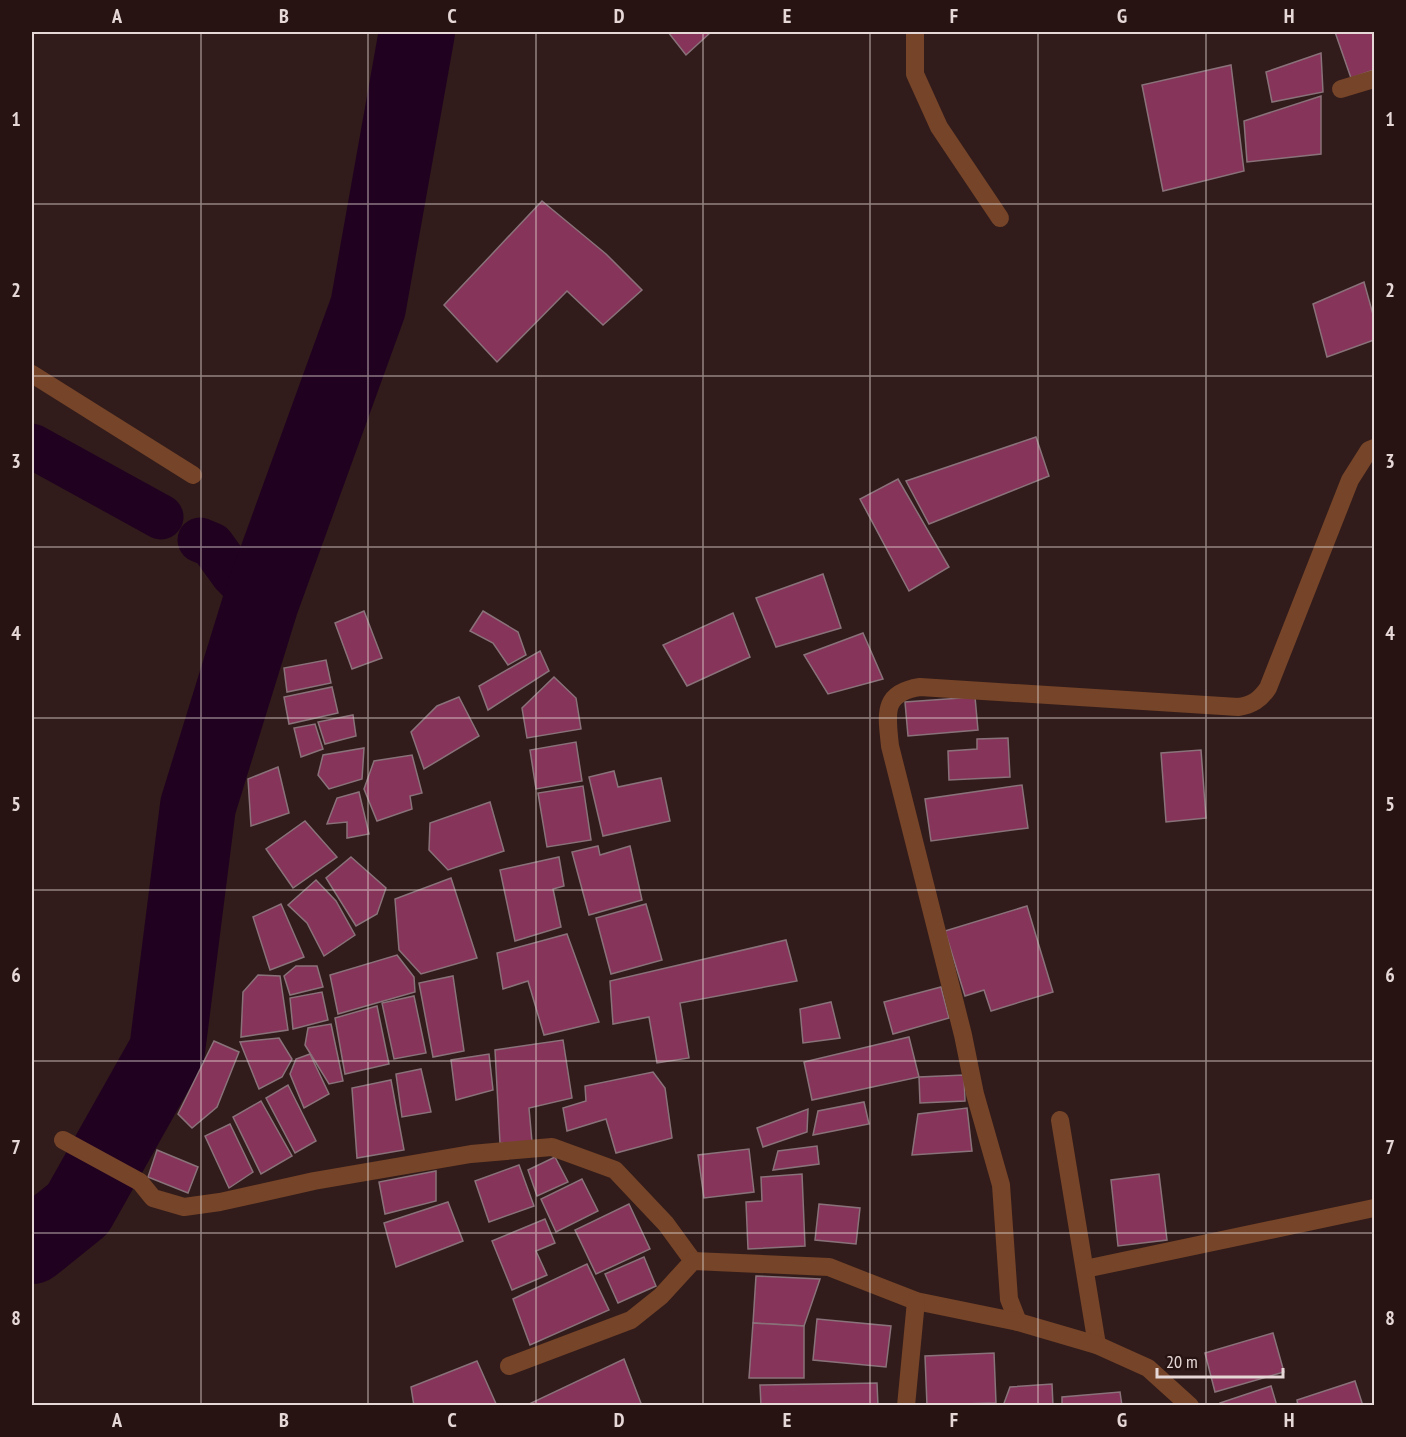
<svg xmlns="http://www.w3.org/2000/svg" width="1406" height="1437" font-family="'PT Sans Narrow',sans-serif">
  <rect width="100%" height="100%" fill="#311c1b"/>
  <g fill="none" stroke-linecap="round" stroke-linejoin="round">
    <g stroke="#200220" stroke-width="45">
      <polyline points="32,446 161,517"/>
      <polyline points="200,540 212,545 233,574 261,602"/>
    </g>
    <polyline stroke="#200220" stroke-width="76" points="32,1246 78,1209 167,1051 198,806 261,602 368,307 417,32"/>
  </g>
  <g fill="#863459" stroke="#8a727a" stroke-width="1.5">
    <polygon points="668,32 711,32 686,55"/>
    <polygon points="1335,32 1374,32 1374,70 1351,78"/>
    <polygon points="1321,53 1323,92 1272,102 1266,72"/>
    <polygon points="1231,65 1244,171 1163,191 1142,85"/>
    <polygon points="1321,96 1321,154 1247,162 1244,121"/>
    <polygon points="542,201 606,254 642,290 603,325 567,291 497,362 444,305"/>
    <polygon points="1364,282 1374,318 1374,340 1327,357 1313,304"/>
    <polygon points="1036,437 1049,476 929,524 906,481"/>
    <polygon points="898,479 949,567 909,591 860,499"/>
    <polygon points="823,574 841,628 776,647 756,598"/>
    <polygon points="364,611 382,658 352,669 335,623"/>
    <polygon points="483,611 518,632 526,655 508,665 493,643 470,631"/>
    <polygon points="733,613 750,657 687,686 663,645"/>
    <polygon points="863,633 883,679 828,694 804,655"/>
    <polygon points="540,651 549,671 488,710 479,686"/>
    <polygon points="326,660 331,683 287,692 284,668"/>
    <polygon points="554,677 576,698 581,729 527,738 522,708"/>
    <polygon points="332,687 338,713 289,724 284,697"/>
    <polygon points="459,697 479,736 424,769 411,732 437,706"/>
    <polygon points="975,697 978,730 908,736 905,702"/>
    <polygon points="353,715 356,736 325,744 318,722"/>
    <polygon points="315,724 323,749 301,757 294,728"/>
    <polygon points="1008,738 1010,777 949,780 948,751 977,749 977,739"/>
    <polygon points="576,742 582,781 536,789 530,750"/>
    <polygon points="364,748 362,779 329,789 318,775 323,755"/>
    <polygon points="1201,750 1206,818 1166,822 1161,753"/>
    <polygon points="412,755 422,793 410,796 412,809 377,821 364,789 374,761"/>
    <polygon points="278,767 289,813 251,826 248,779"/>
    <polygon points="614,771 618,787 661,778 670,821 603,836 589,777"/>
    <polygon points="1022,785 1028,828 931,841 925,799"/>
    <polygon points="583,786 591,840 547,847 538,793"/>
    <polygon points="359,792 369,834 347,838 347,822 327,824 337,798"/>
    <polygon points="490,802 504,851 448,870 429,850 430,823"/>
    <polygon points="305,821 337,857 293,888 266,849"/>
    <polygon points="598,846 600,855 630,846 642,900 589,915 572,852"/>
    <polygon points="351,857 386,888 377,914 356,926 326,878"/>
    <polygon points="559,857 564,886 553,889 561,927 515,941 500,870"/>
    <polygon points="451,878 477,958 421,974 399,950 395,899"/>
    <polygon points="316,880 336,901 355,935 324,956 307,923 288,905"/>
    <polygon points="281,904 304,957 270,970 253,917"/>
    <polygon points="646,904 662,960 611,974 596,918"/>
    <polygon points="1027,906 1053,992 991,1011 984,990 965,996 945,931"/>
    <polygon points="567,934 599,1022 544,1035 528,981 503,989 497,953"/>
    <polygon points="786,940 797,981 680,1003 689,1058 657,1063 649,1017 613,1024 610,981"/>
    <polygon points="397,955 414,977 415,992 338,1014 330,975"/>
    <polygon points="296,966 317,966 323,987 290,995 284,976"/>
    <polygon points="258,975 280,976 288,1030 241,1037 243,992"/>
    <polygon points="453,976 464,1051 433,1057 419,983"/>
    <polygon points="941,987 949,1018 893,1034 884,1002"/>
    <polygon points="322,992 328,1020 293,1029 290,998"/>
    <polygon points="414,996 426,1053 394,1059 382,1003"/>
    <polygon points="831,1002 840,1038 803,1043 800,1009"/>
    <polygon points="377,1006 389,1064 345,1074 335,1018"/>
    <polygon points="331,1024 343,1081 329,1084 305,1045 308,1028"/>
    <polygon points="909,1037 919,1077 812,1100 804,1062"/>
    <polygon points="279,1038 292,1059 282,1077 259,1089 240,1042"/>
    <polygon points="563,1040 572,1098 529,1108 532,1142 500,1143 495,1050"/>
    <polygon points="214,1041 239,1052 217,1107 192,1128 178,1114"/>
    <polygon points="310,1054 329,1094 304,1108 290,1074 296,1059"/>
    <polygon points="489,1054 493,1090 456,1100 451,1060"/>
    <polygon points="421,1069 431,1112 402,1117 396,1074"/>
    <polygon points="653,1072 665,1088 672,1138 616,1153 606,1119 567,1131 563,1108 586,1101 585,1086"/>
    <polygon points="964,1075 965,1101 920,1103 919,1077"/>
    <polygon points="391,1080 404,1150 357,1158 352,1088"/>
    <polygon points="288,1085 316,1141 295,1153 266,1098"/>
    <polygon points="261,1101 292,1156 261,1174 233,1117"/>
    <polygon points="864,1102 869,1124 813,1135 818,1111"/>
    <polygon points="967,1108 972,1151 912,1155 918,1114"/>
    <polygon points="808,1109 807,1132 763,1147 757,1128"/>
    <polygon points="230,1124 253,1172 229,1188 205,1136"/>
    <polygon points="817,1146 819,1164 773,1170 778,1151"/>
    <polygon points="749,1149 754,1192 704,1198 698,1155"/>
    <polygon points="157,1150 198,1167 188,1193 148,1177"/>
    <polygon points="555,1157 568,1182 537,1196 528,1170"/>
    <polygon points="519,1165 534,1206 489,1222 475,1181"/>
    <polygon points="436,1171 436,1201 385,1214 379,1182"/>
    <polygon points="802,1174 805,1246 748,1249 746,1202 762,1201 761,1177"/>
    <polygon points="1159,1174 1167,1240 1118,1246 1111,1180"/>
    <polygon points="582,1179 598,1211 556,1232 541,1199"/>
    <polygon points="448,1202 463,1241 396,1267 384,1223"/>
    <polygon points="629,1204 650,1249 596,1274 575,1230"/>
    <polygon points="819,1204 860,1208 856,1244 815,1240"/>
    <polygon points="545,1219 555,1243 536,1251 547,1275 512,1290 492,1241"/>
    <polygon points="644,1257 656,1286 618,1303 605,1274"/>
    <polygon points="587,1264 609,1310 530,1345 513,1299"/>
    <polygon points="756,1276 820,1279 804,1326 753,1323"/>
    <polygon points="817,1319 891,1326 886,1367 813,1360"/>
    <polygon points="753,1323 804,1326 804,1378 749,1378"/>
    <polygon points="1273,1333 1284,1372 1215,1392 1205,1353"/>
    <polygon points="994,1353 996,1403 927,1405 925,1356"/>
    <polygon points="624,1359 642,1406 530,1406 529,1404"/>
    <polygon points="477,1361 497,1406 414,1406 411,1387"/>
    <polygon points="1355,1381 1363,1406 1298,1406 1297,1400"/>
    <polygon points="877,1383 878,1406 761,1406 760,1385"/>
    <polygon points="1052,1384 1053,1406 1003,1406 1010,1387"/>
    <polygon points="1271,1386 1277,1406 1221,1406 1220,1403"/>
    <polygon points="1120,1392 1122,1406 1062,1406 1062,1397"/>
  </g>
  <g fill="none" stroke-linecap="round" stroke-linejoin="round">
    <g stroke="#764428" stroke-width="18">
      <polyline points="915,32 915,74 939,127 1000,218"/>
      <polyline points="1341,89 1374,79"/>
      <polyline points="32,374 193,475"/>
      <polyline points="1060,1120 1097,1345"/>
      <polyline points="63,1140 140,1182 153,1198 184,1207 220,1202 314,1181 471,1154 552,1147 615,1170 666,1224 693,1261"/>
      <polyline points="1085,1269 1374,1208"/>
      <path d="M1018 1322 1009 1299 1001 1185 975 1094 963 1035 890 746C887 715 881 693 920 687L1238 707C1252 705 1260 700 1268 688L1350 480 1369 450 1374 448"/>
      <polyline points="509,1366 631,1320 661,1296 693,1261 829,1267 916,1301 1018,1322 1097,1345 1148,1368 1190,1406"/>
      <polyline points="906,1406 916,1301"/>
    </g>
  </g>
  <path fill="none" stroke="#e6d8d7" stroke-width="1.5" stroke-opacity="0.55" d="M201 32V1406M368 32V1406M536 32V1406M703 32V1406M870 32V1406M1038 32V1406M1206 32V1406M32 204H1374M32 376H1374M32 547H1374M32 718H1374M32 890H1374M32 1061H1374M32 1233H1374"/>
  <rect width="1406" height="1437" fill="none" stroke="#261312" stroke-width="66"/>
  <path d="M1157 1368v9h126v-9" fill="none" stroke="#e6d8d7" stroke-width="3"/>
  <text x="1166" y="1368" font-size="18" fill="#e6d8d7" stroke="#261312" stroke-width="4.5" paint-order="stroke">20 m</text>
  <rect x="33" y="33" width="1340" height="1371" fill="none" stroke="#e6d8d7" stroke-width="2"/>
  <g font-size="20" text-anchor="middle" font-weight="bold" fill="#e6d8d7">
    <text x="117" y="23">A</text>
    <text x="284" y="23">B</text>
    <text x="452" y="23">C</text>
    <text x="619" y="23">D</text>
    <text x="787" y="23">E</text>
    <text x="954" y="23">F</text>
    <text x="1122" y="23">G</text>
    <text x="1289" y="23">H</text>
    <text x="16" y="126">1</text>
    <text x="1390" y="126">1</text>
    <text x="16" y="297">2</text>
    <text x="1390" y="297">2</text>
    <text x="16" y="468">3</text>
    <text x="1390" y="468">3</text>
    <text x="16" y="640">4</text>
    <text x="1390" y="640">4</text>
    <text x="16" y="811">5</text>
    <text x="1390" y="811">5</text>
    <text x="16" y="982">6</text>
    <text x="1390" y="982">6</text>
    <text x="16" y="1154">7</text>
    <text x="1390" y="1154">7</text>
    <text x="16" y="1325">8</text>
    <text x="1390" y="1325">8</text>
    <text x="117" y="1427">A</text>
    <text x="284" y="1427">B</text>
    <text x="452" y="1427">C</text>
    <text x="619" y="1427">D</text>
    <text x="787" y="1427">E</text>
    <text x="954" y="1427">F</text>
    <text x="1122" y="1427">G</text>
    <text x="1289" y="1427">H</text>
  </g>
</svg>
